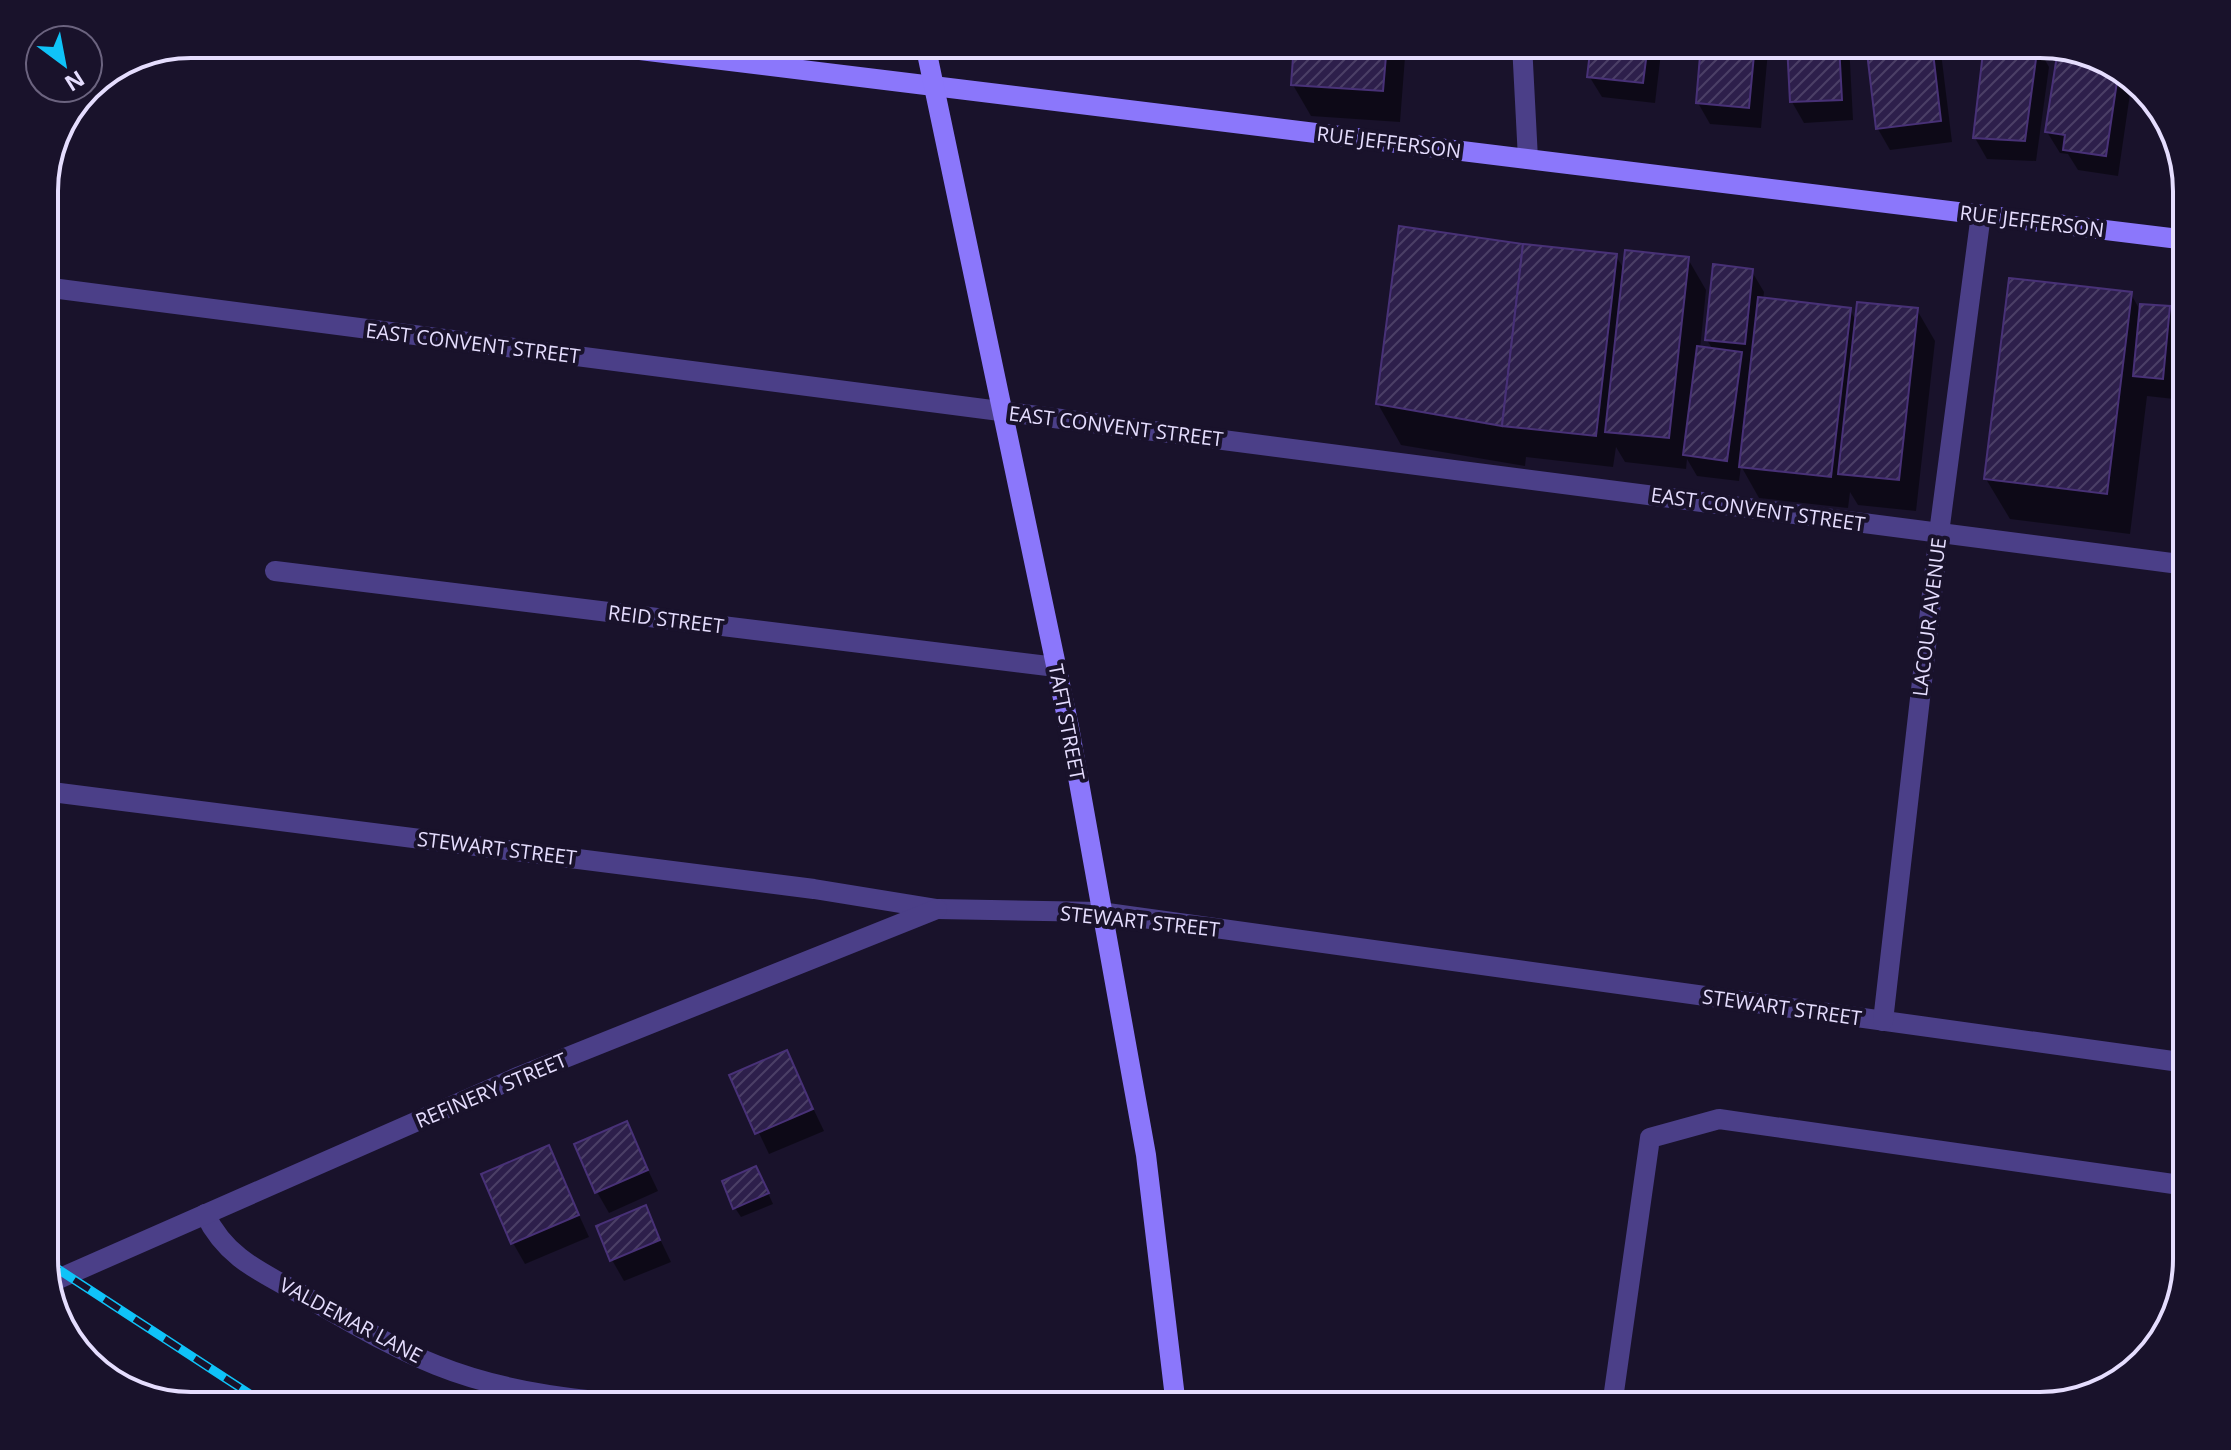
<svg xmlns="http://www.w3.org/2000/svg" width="2231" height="1450" font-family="'Open Sans',sans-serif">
  <defs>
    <pattern id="building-hatch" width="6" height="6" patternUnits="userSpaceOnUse" patternTransform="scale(2)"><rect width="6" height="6" fill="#2d1f4b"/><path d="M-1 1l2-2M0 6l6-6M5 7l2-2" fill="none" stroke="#4b3f66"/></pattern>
  </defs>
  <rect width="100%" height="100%" fill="#19122b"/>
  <g fill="#0007">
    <polygon points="1296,44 1406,44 1400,122 1311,116 1293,85"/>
    <polygon points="1593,44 1662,44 1655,103 1602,97 1589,76"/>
    <polygon points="1703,44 1764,44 1768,51 1761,128 1710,124 1698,103"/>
    <polygon points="1789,44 1849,44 1853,120 1804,123 1792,102"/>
    <polygon points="1868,44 1936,44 1941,53 1952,142 1890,150 1878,129"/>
    <polygon points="1986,44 2037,46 2049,67 2036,161 1987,159 1975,138"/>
    <polygon points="2060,50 2121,69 2132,80 2118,176 2078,170 2068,154 2060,153 2047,132"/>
    <polygon points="1616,256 1625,271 1688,259 1706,290 1700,349 1713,350 1707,340 1751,270 1764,292 1763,300 1850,309 1856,321 1917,310 1935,341 1916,511 1858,505 1850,492 1848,508 1759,498 1741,466 1739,481 1697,476 1687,459 1686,469 1625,462 1616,447 1613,467 1526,457 1525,466 1401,445 1378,404"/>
    <polygon points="2131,294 2141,312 2169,308 2180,328 2187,301 2187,389 2177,371 2174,399 2147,396 2130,534 2010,519 1986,479"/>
    <polygon points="786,1052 824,1131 769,1154 732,1076"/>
    <polygon points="626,1124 658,1191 609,1213 597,1192"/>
    <polygon points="548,1147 589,1237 525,1264 513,1243"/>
    <polygon points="761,1178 773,1204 741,1217 735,1208"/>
    <polygon points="645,1208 671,1262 624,1281 612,1260"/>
  </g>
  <g fill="url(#building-hatch)" stroke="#483177" stroke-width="2">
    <polygon points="1294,44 1387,44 1383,91 1291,85"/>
    <polygon points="1591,44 1648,44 1643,83 1587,77"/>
    <polygon points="1701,44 1755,44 1749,108 1696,103"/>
    <polygon points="1787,44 1839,44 1842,100 1790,102"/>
    <polygon points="1866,44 1932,44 1941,121 1876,129"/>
    <polygon points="1984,44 2038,44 2025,141 1973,138"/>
    <polygon points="2058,49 2119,68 2106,156 2063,150 2065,135 2045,132"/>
    <polygon points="1399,226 1523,244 1502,426 1376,404"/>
    <polygon points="1523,244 1617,254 1596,436 1502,426"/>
    <polygon points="1625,250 1689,257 1669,438 1605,432"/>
    <polygon points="1713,264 1753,269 1745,344 1705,340"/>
    <polygon points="2009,278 2132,292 2107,494 1984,479"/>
    <polygon points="1758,297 1851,308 1831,477 1739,467"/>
    <polygon points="2181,298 2187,299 2187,371 2173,369"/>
    <polygon points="1857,302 1918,308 1899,480 1838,474"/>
    <polygon points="2140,304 2170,306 2163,379 2133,376"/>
    <polygon points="1697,346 1742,352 1727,461 1683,455"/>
    <polygon points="787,1050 813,1109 755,1134 729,1075"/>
    <polygon points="627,1121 648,1170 595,1193 574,1144"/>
    <polygon points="549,1145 579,1215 511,1244 481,1174"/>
    <polygon points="756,1166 769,1193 733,1209 722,1181"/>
    <polygon points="646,1205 660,1240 610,1261 596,1226"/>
  </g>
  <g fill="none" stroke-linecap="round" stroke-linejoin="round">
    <polyline stroke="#4b3f88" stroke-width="20" points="1612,1406 1650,1138 1719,1119 2187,1186"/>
    <g stroke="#4b3f88" stroke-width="20">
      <polyline points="1522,44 1528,159"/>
      <polyline points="2184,179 2186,240"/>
      <polyline points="44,287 2187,565"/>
      <polyline points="275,571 1056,667"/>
      <polyline points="44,791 814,889 937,909 1100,912 2187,1063"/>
      <polyline points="1883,1021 1939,533 1981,214"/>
      <path d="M205 1214C227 1260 264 1273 306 1297 349 1321 391 1347 436 1365 508 1394 587 1402 664 1406"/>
      <polyline points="49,1283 520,1076 937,909"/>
    </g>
    <g stroke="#8b77fb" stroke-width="20">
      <polyline points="591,44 2187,240"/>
      <polyline points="925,44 1069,727 1146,1155 1176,1406"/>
    </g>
    <defs>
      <polyline id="rail" points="44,1260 268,1406"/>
    </defs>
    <use href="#rail" stroke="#0fc3f8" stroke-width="9"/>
    <use href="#rail" stroke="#19122b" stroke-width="6" stroke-dasharray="18" stroke-linecap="butt"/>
  </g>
  <g text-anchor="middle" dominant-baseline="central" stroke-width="8" stroke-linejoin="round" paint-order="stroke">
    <g font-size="20" fill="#e5ddfe" stroke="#19122b">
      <text transform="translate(1389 142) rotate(7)">RUE JEFFERSON</text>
      <text transform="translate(2032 221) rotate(7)">RUE JEFFERSON</text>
      <text transform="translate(473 343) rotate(7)">EAST CONVENT STREET</text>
      <text transform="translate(1116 426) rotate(7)">EAST CONVENT STREET</text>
      <text transform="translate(1758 509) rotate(8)">EAST CONVENT STREET</text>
      <text transform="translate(1929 617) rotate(-83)">LACOUR AVENUE</text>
      <text transform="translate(666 619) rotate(7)">REID STREET</text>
      <text transform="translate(1067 722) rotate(79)">TAFT STREET</text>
      <text transform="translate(497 848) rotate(7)">STEWART STREET</text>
      <text transform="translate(1140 921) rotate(6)">STEWART STREET</text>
      <text transform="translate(1782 1007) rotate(8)">STEWART STREET</text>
      <text transform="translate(491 1090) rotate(-23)">REFINERY STREET</text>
      <text transform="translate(351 1320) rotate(28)">VALDEMAR LANE</text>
    </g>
  </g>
  <path d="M0 0H2231V1450H0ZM191 58H2040A133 133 0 0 1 2173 191V1259A133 133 0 0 1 2040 1392H191A133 133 0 0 1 58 1259V191A133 133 0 0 1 191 58Z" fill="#19122b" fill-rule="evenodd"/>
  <path fill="none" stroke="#e5ddfe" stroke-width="4" d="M191 58H2040A133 133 0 0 1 2173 191V1259A133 133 0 0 1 2040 1392H191A133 133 0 0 1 58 1259V191A133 133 0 0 1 191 58Z"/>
  <g transform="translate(64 64) rotate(148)"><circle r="38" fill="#19122b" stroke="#6b637f" stroke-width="2"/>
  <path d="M0-6L14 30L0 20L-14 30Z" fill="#0fc3f8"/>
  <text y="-12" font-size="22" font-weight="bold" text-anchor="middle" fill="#e5ddfe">N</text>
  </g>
</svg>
